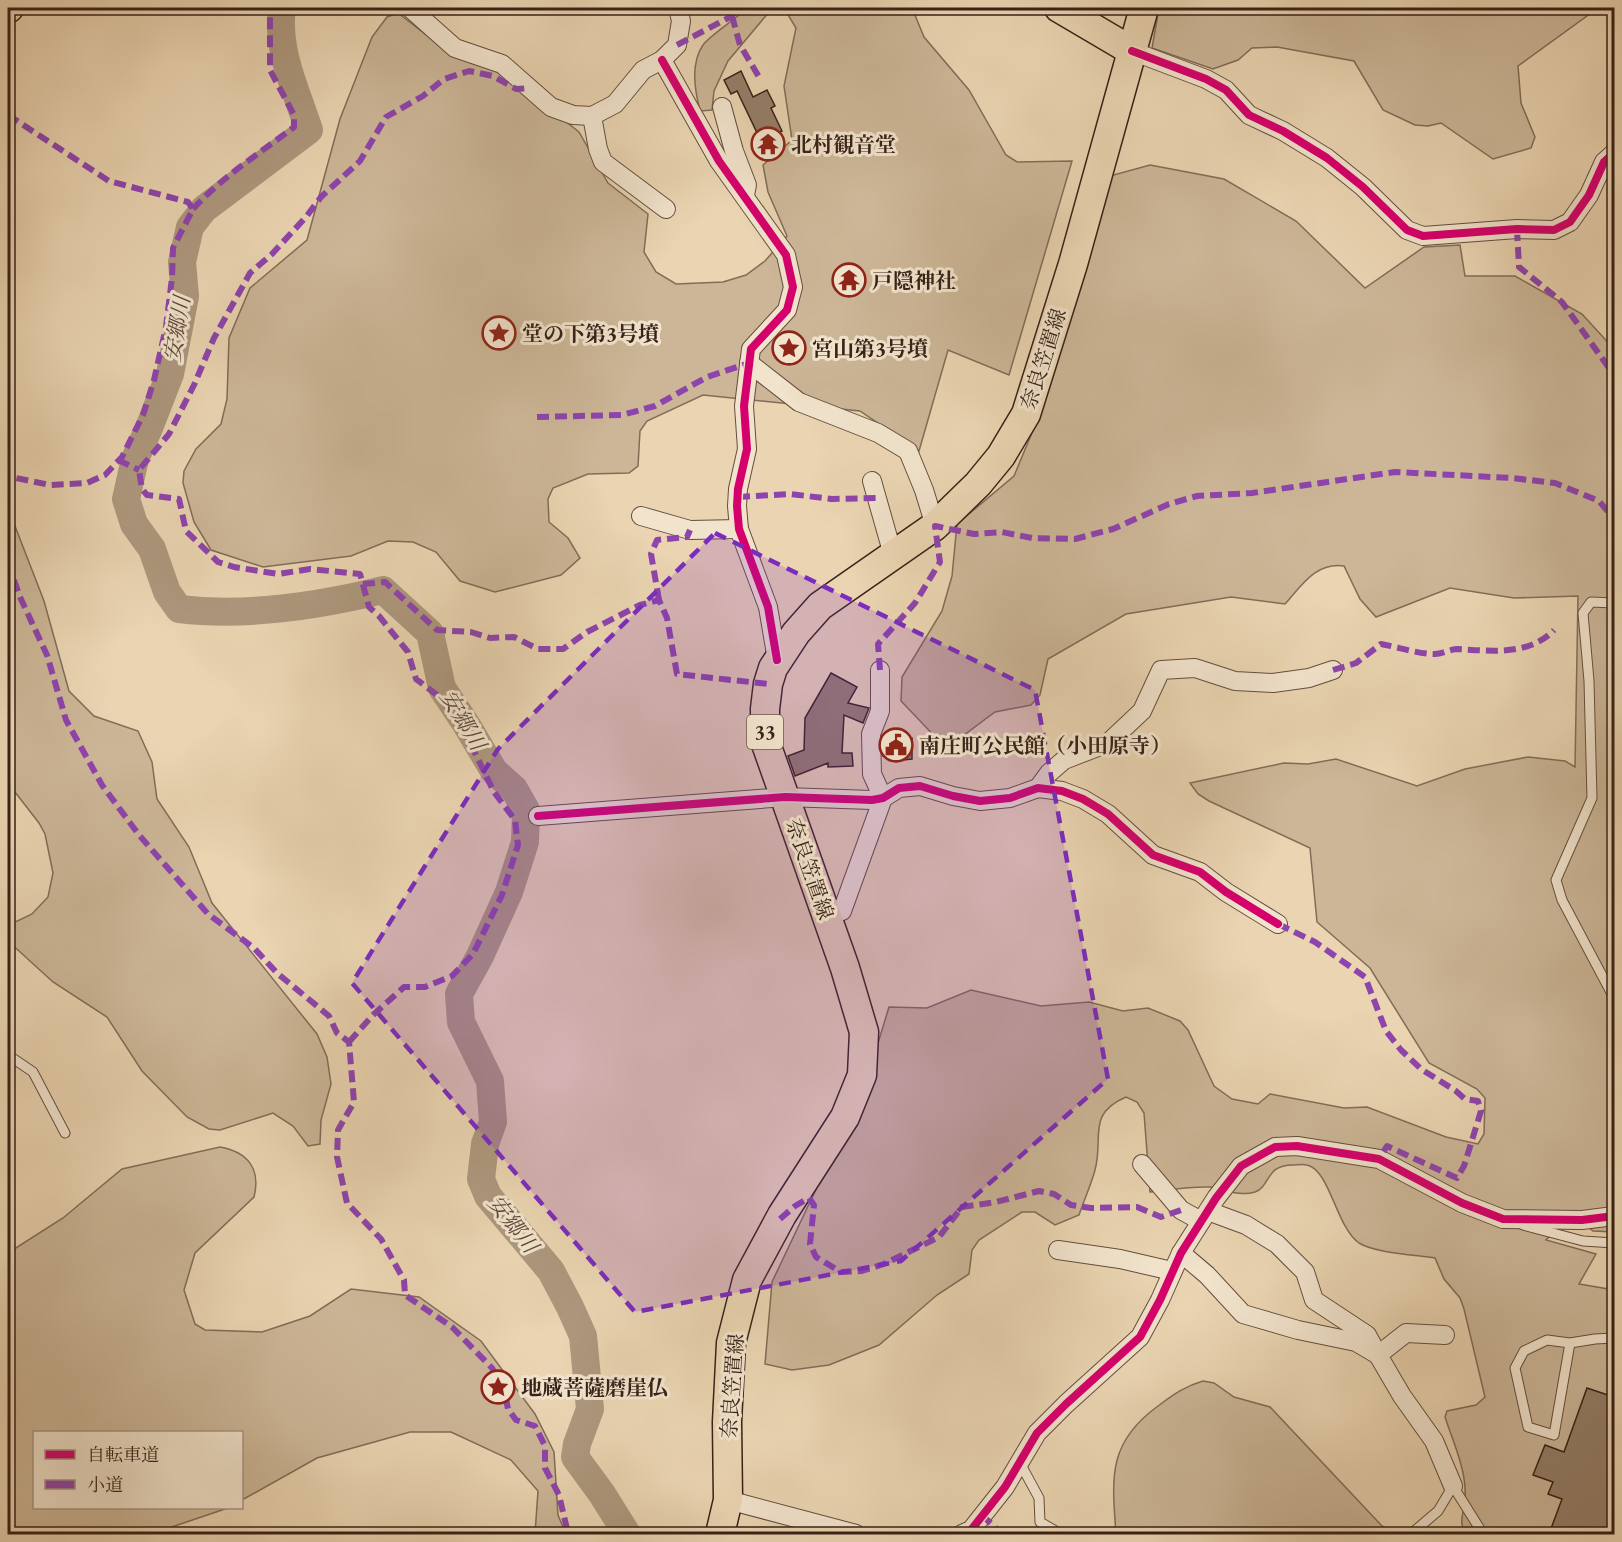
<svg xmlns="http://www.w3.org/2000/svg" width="1622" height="1542" font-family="'EB Garamond','Noto Serif JP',serif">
  <rect width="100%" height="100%" fill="#ead4b1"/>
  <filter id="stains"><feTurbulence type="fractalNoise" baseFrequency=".00333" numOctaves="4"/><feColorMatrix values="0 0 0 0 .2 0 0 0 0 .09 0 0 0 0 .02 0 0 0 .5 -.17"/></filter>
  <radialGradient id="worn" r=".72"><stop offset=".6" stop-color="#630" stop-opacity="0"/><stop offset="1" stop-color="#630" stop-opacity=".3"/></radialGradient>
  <g fill="#ccb697" stroke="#826c58" stroke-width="1.5">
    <path d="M741 8H912L924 37 969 90 1006 155 1017 162 1072 161 1009 375 948 350 919 451 860 411 703 395 647 421 640 431 638 466 629 473 588 474 553 488 548 499 549 522 568 538 580 558 561 575 495 592 460 581 436 552 413 542 388 541 351 556 263 567 211 550 194 522 183 483 184 471 196 449 221 424 227 399 229 338 250 288 307 240 340 119 372 37 387 17 398 13 455 57 504 73 579 132 608 183 648 214 644 252 656 272 676 284 723 282 746 275 765 261 787 236 768 192 763 165 792 140 784 86 796 28 784 8 769 12 728 61 714 91 712 110 700 111C695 91 690 64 703 45 711 35 730 23 740 14Z"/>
    <polygon points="1159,8 1598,8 1518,66 1521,103 1535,137 1531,148 1493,159 1441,123 1428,126 1415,125 1383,110 1354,61 1277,47 1252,48 1238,60 1213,69 1152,48"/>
    <path d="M1150 165 1224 179 1296 221 1365 288 1424 247 1460 245 1465 276H1515L1582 314 1614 349V1232L1593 1231 1572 1215 1546 1240 1596 1254 1579 1284 1614 1290V1534H1464C1459 1516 1464 1515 1465 1498 1467 1471 1453 1442 1445 1417L1447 1411 1476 1405 1485 1397 1464 1309 1460 1298 1444 1279 1435 1258C1416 1255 1375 1253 1359 1243 1336 1227 1330 1170 1307 1165 1303 1164 1297 1165 1293 1165 1265 1165 1271 1186 1255 1192 1240 1197 1224 1189 1210 1187 1191 1186 1169 1190 1150 1192L1144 1113 1137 1102 1126 1097C1086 1114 1104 1138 1095 1170 1091 1185 1084 1200 1079 1215L1055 1225 1035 1212H1022L979 1240 972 1250 969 1274 937 1295 879 1345 829 1365 792 1370 765 1364 772 1282 865 1086 889 1007 927 1008 971 990 1041 1006 1089 1002 1123 1011 1148 1008 1180 1021 1188 1030 1214 1086 1232 1099 1258 1104 1270 1094 1344 1108 1367 1107 1446 1137 1478 1144 1484 1134 1485 1098 1477 1089 1429 1063 1370 968 1317 922 1310 848 1209 801 1198 794 1190 783 1284 763 1308 764 1336 759 1417 786 1465 769 1528 757 1565 761 1575 767 1578 596 1514 598 1450 588 1376 617 1360 599 1344 566C1316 562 1302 585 1285 604L1231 597 1126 614 1048 659 1040 695 1031 705 995 712 956 741 942 744 901 701 902 677 942 611 952 576 957 524 1014 476 1036 423 1106 177Z"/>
    <polygon points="8,508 44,601 69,691 94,716 138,731 152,762 157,799 189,847 212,903 317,1034 327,1057 331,1084 321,1120 320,1144 308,1146 293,1126 273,1113 220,1130 209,1129 187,1117 142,1071 107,1017 53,982 8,941 8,928 11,924 32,914 48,897 53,873 45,834 39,823 8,783"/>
    <path d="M220 1147C248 1152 261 1169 254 1197L195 1253 184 1290 195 1324 205 1330 262 1332 310 1316 351 1289 419 1297 481 1341 535 1414 554 1452 558 1515 566 1534H535L538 1491 511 1460 451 1432H410L317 1458 242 1500V1432H34V1508H228L151 1534H8V1253L63 1218 122 1169Z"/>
    <path d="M1203 1381 1214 1383 1234 1397 1270 1407 1382 1526 1397 1534H1116C1112 1478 1107 1443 1158 1406 1173 1395 1185 1386 1203 1381Z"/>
  </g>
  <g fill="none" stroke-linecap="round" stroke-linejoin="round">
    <path stroke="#ad977d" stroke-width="28" d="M282 8C276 50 296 90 309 130L204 209 190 227 182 262 185 296 170 374 149 428 135 459 126 499 134 524 152 549 167 592 179 609C246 617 318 606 383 590L430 633 442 688 466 724 494 771 514 789 526 810 525 842 509 892 480 956 459 994 461 1022 490 1081 493 1122 485 1144 481 1179 488 1196 551 1271 570 1307 583 1336 590 1409 577 1444 575 1457 602 1494 627 1534"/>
  </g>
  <g fill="#947e68" stroke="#372118" stroke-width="1.5">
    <polygon points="741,71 753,97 767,90 775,106 771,108 782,131 759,141 759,137 737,91 731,94 724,80"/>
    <polygon points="831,673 857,687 848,703 869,708 863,723 844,715 842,753 852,753 853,766 828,767 828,763 795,776 788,756 804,750 805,718"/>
    <polygon points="903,734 904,739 912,738 912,759 893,761 892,755 883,756 882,737"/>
    <polygon points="1587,1388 1614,1397 1614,1447 1610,1460 1614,1461 1614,1517 1608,1534 1549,1534 1562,1499 1548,1494 1553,1482 1533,1475 1545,1445 1564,1452"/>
  </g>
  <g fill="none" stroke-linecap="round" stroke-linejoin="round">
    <defs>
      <g id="service">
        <polyline points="1614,603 1591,602 1583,613 1589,681 1592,798 1556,880 1562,900 1614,998"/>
        <polyline points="8,1055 33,1072 65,1133"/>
        <polyline points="1523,1225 1583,1241 1614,1243"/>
        <polyline points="1570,1343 1547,1340 1524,1351 1515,1368 1528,1427 1554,1435 1570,1343 1595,1339 1614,1338"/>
        <polyline points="1020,1463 1039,1498 1040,1522 1054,1530"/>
        <polyline points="1411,1534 1438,1511 1453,1486 1483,1534"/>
      </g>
      <g id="minor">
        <polyline points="410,8 455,48 502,64 551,107 573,115 592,116 615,104 643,70 662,60 677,45 681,21 678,8"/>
        <polyline points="1132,51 1206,79 1226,90 1249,115 1283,131 1327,158 1363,187 1407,230 1423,236 1517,229 1554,230 1570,222 1589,195 1604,162 1614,153"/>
        <polyline points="662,60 719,161 786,255 793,287 787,310 751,349 744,406 747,449 738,489 737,506 739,529 768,607 777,660"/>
        <polyline points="722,107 734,151 747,185 745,195"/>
        <polyline points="592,116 598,149 603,162 666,209"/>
        <polyline points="749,363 799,402 878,433 908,451 924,490 935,526"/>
        <polyline points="872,481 893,555"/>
        <polyline points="641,516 690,530 739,529"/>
        <polyline points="1038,788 1049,773 1064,760 1108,743 1142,711 1161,670 1195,668 1235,681 1273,683 1309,678 1333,670"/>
        <polyline points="538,816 785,797 872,800 883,798 899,788 920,786 953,796 980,801 1010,798 1038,788 1062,791 1083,799 1108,814 1153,855 1200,872 1226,892 1278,924"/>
        <polyline points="826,915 842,911 883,798 872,774 871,734 880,711 880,670"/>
        <polyline points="1142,1164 1181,1210 1201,1221"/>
        <polyline points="1208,1211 1246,1225 1277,1244 1305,1272 1314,1300 1367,1335 1378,1355 1406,1333 1445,1335"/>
        <polyline points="1058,1250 1120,1259 1172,1271"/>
        <polyline points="1181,1253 1207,1275 1243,1314 1298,1330 1356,1342 1378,1355 1402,1396 1434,1441 1453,1486"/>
        <polyline points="728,1500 856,1534"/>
        <polyline points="962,1534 971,1530 1005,1487 1037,1433 1066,1404 1140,1337 1160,1300 1181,1253 1216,1198 1241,1166 1275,1147 1297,1146 1379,1159 1462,1203 1503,1219 1582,1220 1614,1216"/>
      </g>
      <g id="primary">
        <polyline points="8,8 9,8"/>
        <polyline points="1059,8 1132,51"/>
        <polyline points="720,1534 728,1500 727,1422 731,1343 747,1280 782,1215 845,1117 862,1075 864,1032 845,968 765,741 765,709 768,684 773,668 796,633 820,606 935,526 978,484 1001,456 1026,414 1073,264 1144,8"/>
      </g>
    </defs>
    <use href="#service" stroke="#644e3e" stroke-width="11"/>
    <use href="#minor" stroke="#644e3e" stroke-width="20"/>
    <use href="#primary" stroke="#372118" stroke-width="31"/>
    <use href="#service" stroke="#f1e3cc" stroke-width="9"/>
    <use href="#minor" stroke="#f1e3cc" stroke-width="18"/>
    <use href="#primary" stroke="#ead4b1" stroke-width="28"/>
    <g stroke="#8e44ad" stroke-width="6" stroke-dasharray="12 6" stroke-linecap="butt">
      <polyline points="732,16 740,45 759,77"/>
      <polyline points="677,45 732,16 735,8"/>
      <polyline points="8,115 109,181 188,202 193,209 173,248 172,278 166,327 154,380 143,415 122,457 105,475 87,483 50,485 16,478 8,471"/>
      <path d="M193 209C222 177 260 153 294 127V115L270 70V16L273 8"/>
      <polyline points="1517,229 1519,267 1562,302 1614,375"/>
      <polyline points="537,417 622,415 655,406 707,377 749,363"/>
      <polyline points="118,460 139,470"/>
      <polyline points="738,497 790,494 832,499 877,498"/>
      <polyline points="8,563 20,597 47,655 66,720 102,785 139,835 208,914 254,948 277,973 329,1016 337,1033 349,1042 354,1102 338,1130 337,1157 347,1203 381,1239 404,1280 405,1295 452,1327 492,1368 504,1389 508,1409 516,1420 535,1426 545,1446 545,1468 559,1495 567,1529 570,1534"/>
      <polyline points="363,584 385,582 437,630 471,632 490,638 514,637 538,649 563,649 587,632 640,605 659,600 667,618 677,674 768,684"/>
      <polyline points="659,600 651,554 657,540 687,537 690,530"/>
      <polyline points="880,670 878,644 915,603 940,562 935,526 974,534 1002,532 1032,538 1075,539 1113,529 1169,504 1197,496 1252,493 1395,472 1512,478 1555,483 1599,501 1614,519"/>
      <path d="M1333 670 1356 663 1381 644C1398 647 1418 654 1435 654 1443 654 1450 649 1458 649 1491 651 1529 656 1554 630"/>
      <polyline points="1278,924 1315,942 1365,977 1386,1031 1401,1050 1421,1069 1456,1091 1465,1099 1478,1101 1481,1111 1464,1166 1457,1178 1387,1146 1379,1159"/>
      <polyline points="349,1042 373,1015 404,987 425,987 452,976 473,954 502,895 518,845 515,820 494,792 459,720 437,695 416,679 408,652 379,616 369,607 360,574 310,569 278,574 234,567 218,562 186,531 179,499 147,495 142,489 139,470 169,434 194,385 214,338 250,273 272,254 306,217 321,197 360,161 386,117 423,96 444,79 469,71 493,76 516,89 530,88"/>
      <polyline points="780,1219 795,1206 809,1198 814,1205 810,1244 816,1257 841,1272 862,1271 884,1264 939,1237 962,1207 996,1202 1039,1191 1054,1194 1071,1205 1091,1208 1137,1207 1161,1217 1181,1210"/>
      <polyline points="982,1515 1002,1534"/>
    </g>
    <defs>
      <g id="cycleway">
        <polyline points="1132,51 1206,79 1226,90 1249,115 1283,131 1327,158 1363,187 1407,230 1423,236 1517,229 1554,230 1570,222 1589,195 1604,162 1614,153"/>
        <polyline points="662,60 719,161 786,255 793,287 787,310 751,349 744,406 747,449 738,489 737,506 739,529 768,607 777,660"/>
        <polyline points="538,816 785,797 872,800 883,798 899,788 920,786 953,796 980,801 1010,798 1038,788 1062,791 1083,799 1108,814 1153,855 1200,872 1226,892 1278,924"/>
        <polyline points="962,1534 971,1530 1005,1487 1037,1433 1066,1404 1140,1337 1160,1300 1181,1253 1216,1198 1241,1166 1275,1147 1297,1146 1379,1159 1462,1203 1503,1219 1582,1220 1614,1216"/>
      </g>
    </defs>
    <use href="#cycleway" stroke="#f1e3cc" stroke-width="11"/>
    <use href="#cycleway" stroke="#d6006c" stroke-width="8"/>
  </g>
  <path fill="#7b2cbf" fill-opacity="0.2" stroke="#7b2cbf" stroke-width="4.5" stroke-dasharray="12 8" stroke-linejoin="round" d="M715 533 1035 690 1108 1079 901 1261 635 1312 352 983 498 749Z"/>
  <defs>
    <symbol id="temple-ring" viewBox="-11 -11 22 22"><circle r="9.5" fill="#f1e3cc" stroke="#8f2418" stroke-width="1.5"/><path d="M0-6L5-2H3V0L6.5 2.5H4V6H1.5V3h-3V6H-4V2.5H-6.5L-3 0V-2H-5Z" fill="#8f2418"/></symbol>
    <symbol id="sight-ring" viewBox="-11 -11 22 22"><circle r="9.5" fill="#f1e3cc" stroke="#8f2418" stroke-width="1.5"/><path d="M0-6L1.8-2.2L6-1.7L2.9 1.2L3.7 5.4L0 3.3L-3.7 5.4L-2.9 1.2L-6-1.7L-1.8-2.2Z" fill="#8f2418"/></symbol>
    <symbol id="civic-ring" viewBox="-11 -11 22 22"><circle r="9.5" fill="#f1e3cc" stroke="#8f2418" stroke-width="1.5"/><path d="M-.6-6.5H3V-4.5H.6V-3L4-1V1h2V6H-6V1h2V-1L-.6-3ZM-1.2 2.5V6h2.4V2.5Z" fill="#8f2418"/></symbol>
  </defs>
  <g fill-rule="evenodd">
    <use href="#temple-ring" x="749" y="125" width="38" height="38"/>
    <use href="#temple-ring" x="830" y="261" width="38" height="38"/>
    <use href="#sight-ring" x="480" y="314" width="38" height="38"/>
    <use href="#sight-ring" x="770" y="329" width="38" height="38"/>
    <use href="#civic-ring" x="877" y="726" width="38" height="38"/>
    <use href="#sight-ring" x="479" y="1368" width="38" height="38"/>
  </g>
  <g text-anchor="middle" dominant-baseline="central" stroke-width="6" stroke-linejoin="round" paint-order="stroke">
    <rect fill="#f1e3cc" stroke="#6f5b4e" stroke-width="1.5" x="747" y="715" width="36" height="34" rx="4.5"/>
    <g font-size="20" font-weight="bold" fill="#372118">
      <text x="765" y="732">33</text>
    </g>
    <g font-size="21" font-weight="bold" fill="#372118" stroke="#f1e3cc" text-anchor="start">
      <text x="791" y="144">北村観音堂</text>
      <text x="872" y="280">戸隠神社</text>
      <text x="522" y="333">堂の下第3号墳</text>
      <text x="812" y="348">宮山第3号墳</text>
      <text x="919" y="745">南庄町公民館（小田原寺）</text>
      <text x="521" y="1387">地蔵菩薩磨崖仏</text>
    </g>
    <g font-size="21" fill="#372118" stroke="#f1e3cc">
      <text transform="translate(1043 359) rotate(-72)">奈良笠置線</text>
      <text transform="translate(810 869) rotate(71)">奈良笠置線</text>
      <text transform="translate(732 1386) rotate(-86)">奈良笠置線</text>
    </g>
    <g font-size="22" font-style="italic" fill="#604a3b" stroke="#f1e3cc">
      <text transform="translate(177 329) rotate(-81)">安郷川</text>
      <text transform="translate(463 720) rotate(59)">安郷川</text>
      <text transform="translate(513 1224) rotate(52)">安郷川</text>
    </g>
  </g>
  <rect width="1622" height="1542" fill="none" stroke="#ead4b1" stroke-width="30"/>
  <rect x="9" y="9" width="1604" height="1524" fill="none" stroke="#372118" stroke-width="3"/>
  <rect x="15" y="15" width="1592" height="1512" fill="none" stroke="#372118" stroke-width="1.5"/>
  <rect x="33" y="1431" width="210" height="78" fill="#f1e3cc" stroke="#a79584" stroke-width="1.5"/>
  <rect x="45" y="1450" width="30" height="9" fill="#d6006c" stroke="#a79584" stroke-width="1.5"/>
  <text x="87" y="1461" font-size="18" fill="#372118">自転車道</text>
  <rect x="45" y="1480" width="30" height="9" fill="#8e44ad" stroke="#a79584" stroke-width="1.5"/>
  <text x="87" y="1491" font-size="18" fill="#372118">小道</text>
  <rect width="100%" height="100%" filter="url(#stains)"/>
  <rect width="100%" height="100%" fill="url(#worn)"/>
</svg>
